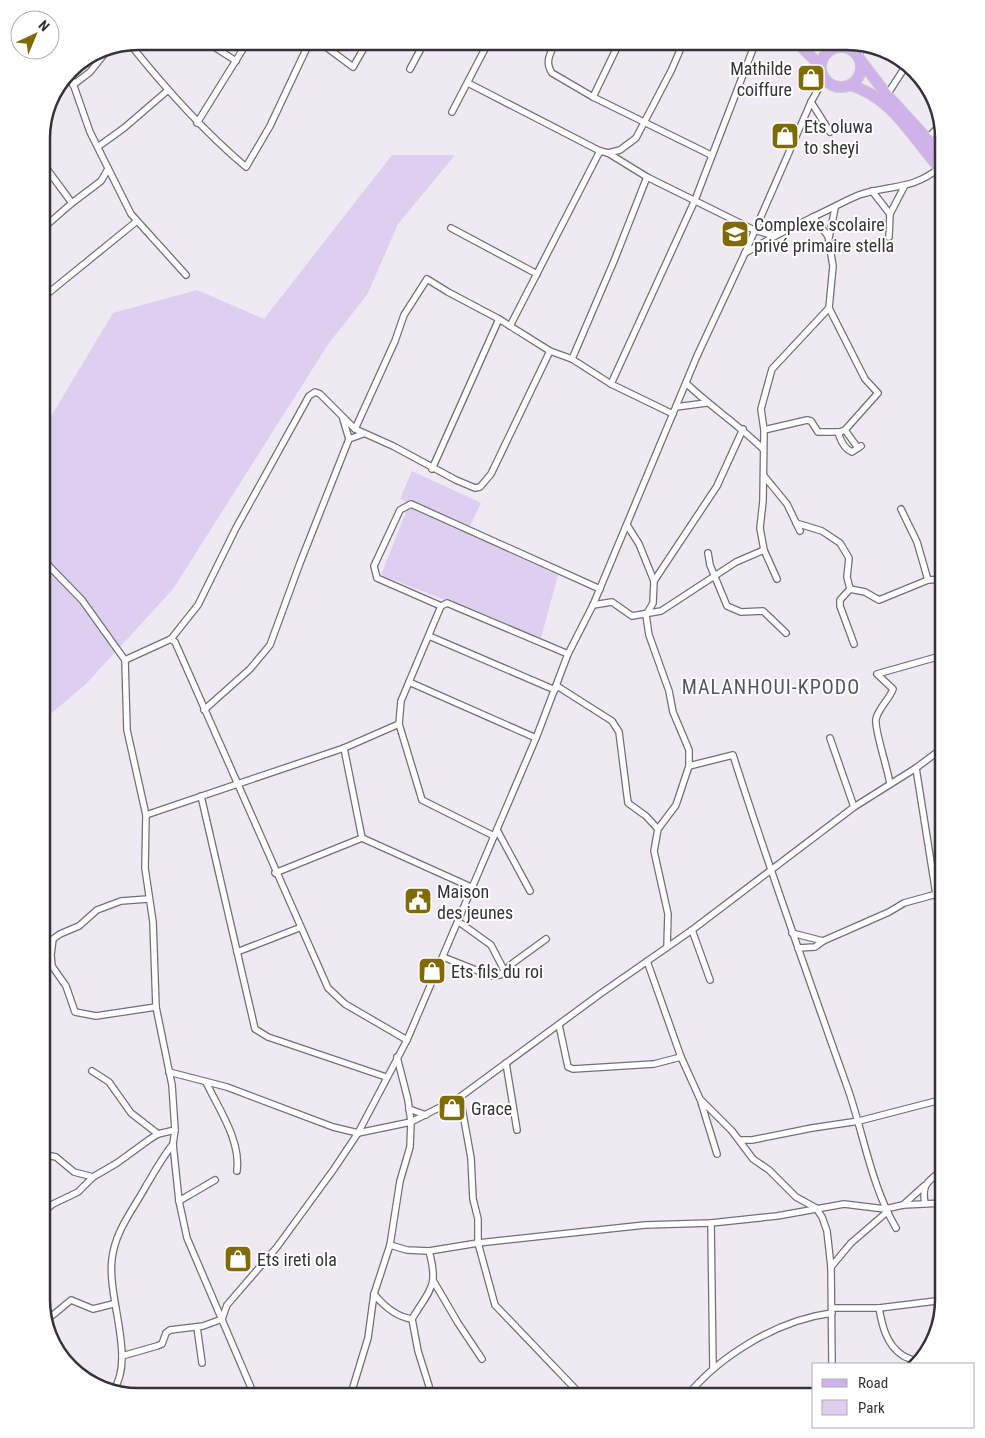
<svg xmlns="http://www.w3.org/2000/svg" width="985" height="1438" font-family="'Roboto Condensed',sans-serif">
  <rect width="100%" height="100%" fill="#eee9f3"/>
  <g fill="#decff0">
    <polygon points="392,155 455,155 398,224 367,295 329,343 173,589 86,684 41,722 41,433 113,313 197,290 264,319"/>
    <polygon points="412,471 481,503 469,528 400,499"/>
    <polygon points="408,507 558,575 541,638 381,575"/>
  </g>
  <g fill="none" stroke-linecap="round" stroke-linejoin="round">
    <defs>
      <g id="street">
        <polyline points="205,41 236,61"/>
        <polyline points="318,41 353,67 368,41"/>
        <path d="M556 41C551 53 544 61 552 73L593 97 711 155"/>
        <path d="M129 43C165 88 202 130 246 167L270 126 310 41"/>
        <polyline points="410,69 425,41"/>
        <polyline points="69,72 90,132 131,214 186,275"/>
        <polyline points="468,83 600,151 608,153 647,177 754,230 775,236 813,217 828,236 833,266 829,308 772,369 761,409 764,430 763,501 760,528 764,550 777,579"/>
        <polyline points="73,85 90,72 110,47"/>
        <polyline points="887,95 907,64"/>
        <polyline points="593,97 620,41"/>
        <polyline points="811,102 830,132"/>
        <polyline points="452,112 489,41"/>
        <polyline points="197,123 248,41"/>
        <polyline points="927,139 940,125"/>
        <polyline points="99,146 124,128 167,91"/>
        <polyline points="608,153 620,150 636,138 671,71 684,41"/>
        <polyline points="872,191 890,214"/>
        <polyline points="72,203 101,181 108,169"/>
        <path d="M813 217C829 210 844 201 859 195 889 185 913 190 939 168"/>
        <polyline points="451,228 537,274"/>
        <polyline points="41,230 72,203 41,161"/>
        <polyline points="889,237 890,214 904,187"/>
        <polyline points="829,238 835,208"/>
        <polyline points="745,253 775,236"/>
        <polyline points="41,299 137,221"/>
        <polyline points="510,326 600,151"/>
        <polyline points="572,359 614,261 647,177"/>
        <polyline points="611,384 695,200 756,41"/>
        <path d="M687 384C711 407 739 425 763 449"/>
        <polyline points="676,407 706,403"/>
        <polyline points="343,419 349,439"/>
        <polyline points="355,429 395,341 404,315 427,279 448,292 499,319 550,351 572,359 611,384 673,414"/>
        <polyline points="764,430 807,420 811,421 818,432 840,432 845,430 878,393 865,379 829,308"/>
        <polyline points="845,430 858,448"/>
        <path d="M838 432C840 439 844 449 852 452L861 446"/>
        <polyline points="432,469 499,319"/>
        <polyline points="764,476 787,504 800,531"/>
        <polyline points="901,509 917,542 928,580"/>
        <polyline points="796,523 822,531 840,543 849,558 847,577 850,589"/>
        <path d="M627 525 639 544 654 581 653 603 646 615 649 635 669 691 673 712 689 750V766L733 755C769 868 809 980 849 1092 864 1137 872 1187 896 1228"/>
        <polyline points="708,553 710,565 727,606 741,612 763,611 786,633"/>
        <polyline points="41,554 50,567 82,600 125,660 127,730 146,815 145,868 153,922 156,1007 172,1085 175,1130 173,1144 179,1201 187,1238 255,1397"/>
        <polyline points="654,581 717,486 743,429"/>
        <polyline points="593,605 612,602 632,616 661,611 736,562 764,550"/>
        <polyline points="441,606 401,701 399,724 422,800 494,836"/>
        <polyline points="429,636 555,690"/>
        <polyline points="171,639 175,642 328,988 345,1004 407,1040"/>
        <polyline points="854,644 840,606 840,600 850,589 865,592 879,600 928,580 944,579"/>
        <polyline points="568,654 447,603 441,606 377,578 374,566 400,510 411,504 600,589"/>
        <polyline points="125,660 171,639 198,605 236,528 309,396 315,392 320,394 355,429 393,446 456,480 475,488 480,487 491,474 550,351"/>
        <polyline points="409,682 536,738"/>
        <polyline points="557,686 612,721 619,732 628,803 646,816 658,829"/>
        <polyline points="204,710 250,669 270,645 300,563 349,439 363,434"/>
        <polyline points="830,738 854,807"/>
        <polyline points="344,748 362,838"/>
        <polyline points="916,768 936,894 944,917"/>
        <path d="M890 784C888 769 874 729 876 719 879 707 889 700 893 689L877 674 944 655"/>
        <polyline points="201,796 255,1029 268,1037 386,1077"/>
        <polyline points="146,815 344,748 399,724"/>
        <polyline points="497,830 530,891"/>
        <polyline points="275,873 362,838 473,888"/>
        <polyline points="148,899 121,901 97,910 79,926 60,934 53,939 51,955 52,966 66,986 75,1012 96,1016 156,1007"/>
        <polyline points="459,922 491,945 505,972"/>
        <polyline points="692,930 710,980"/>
        <polyline points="792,933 823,941 889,912 904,903 944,892"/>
        <polyline points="667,947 668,914 654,851 658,829 676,805 689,766"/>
        <polyline points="798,948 815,947 823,941"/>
        <polyline points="237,952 299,928"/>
        <polyline points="443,957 491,976 500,975 513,963 546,939"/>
        <polyline points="647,961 681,1057 700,1099 732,1131 753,1159 769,1170 796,1197 816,1208 822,1217 827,1231 831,1267 832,1364"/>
        <polyline points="559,1025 568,1067 573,1069 654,1064 681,1057"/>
        <polyline points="506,1063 517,1130"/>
        <polyline points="92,1071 109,1082 131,1113 158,1134"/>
        <polyline points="169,1072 227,1087 333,1127 358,1133 411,1122 460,1097 600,994 692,930 854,807 916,768 944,747"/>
        <path d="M206 1082C218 1108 241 1140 237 1171"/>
        <polyline points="460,1097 471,1158 473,1199 478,1219 478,1243 495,1305 583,1397"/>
        <polyline points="701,1102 717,1154"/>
        <polyline points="409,1109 426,1115"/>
        <polyline points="740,1140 752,1140 812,1128 859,1121 944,1099"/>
        <polyline points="41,1154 56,1157 74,1172 93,1177"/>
        <polyline points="179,1201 215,1180"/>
        <path d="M925 1203C921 1183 929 1181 944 1169"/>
        <polyline points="903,1205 924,1186"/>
        <polyline points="41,1214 53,1204 78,1192 93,1177 117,1163 150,1139 158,1134 175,1130"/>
        <polyline points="711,1223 713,1368"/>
        <polyline points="390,1245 407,1250 429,1251 478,1243 645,1225 711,1223 777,1216 844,1204 885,1209 903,1205 944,1203"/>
        <polyline points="831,1267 851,1243 887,1212"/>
        <polyline points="434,1282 458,1323 482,1359"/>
        <path d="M374 1294C383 1305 397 1317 412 1319"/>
        <polyline points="832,1308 879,1308 944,1300"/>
        <path d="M879 1308C882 1325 886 1344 902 1355 906 1358 912 1359 917 1362"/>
        <polyline points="46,1318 53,1315 71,1300 93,1309 113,1304"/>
        <polyline points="197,1327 202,1363"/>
        <polyline points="122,1356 157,1346 162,1344 166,1333 170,1330 203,1326 222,1319 227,1305 277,1247 334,1169 358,1133 407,1040 536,738 568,654 593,605 697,356 745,253 811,102 824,79"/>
        <path d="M113 1391C136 1359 107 1298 112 1259 115 1231 133 1210 146 1186 155 1171 162 1158 173 1144"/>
        <polyline points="350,1397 368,1338 374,1294 390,1245 400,1181 410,1147 411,1122 408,1100 397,1057"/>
        <path d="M428 1397 429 1386 418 1351 412 1319C430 1289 439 1287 429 1251"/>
        <path d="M686 1397C720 1355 778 1320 832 1313"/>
      </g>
      <g id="secondary">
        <polyline points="844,47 847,41"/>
        <polyline points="858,54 862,45"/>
      </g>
      <g id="primary">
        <polyline points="795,41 820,65"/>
        <polyline points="824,41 835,47"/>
        <circle cx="841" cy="67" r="20"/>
        <polyline points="861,61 887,95 944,157"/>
        <path d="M850 85C895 98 914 142 944 173"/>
      </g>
    </defs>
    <use href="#street" stroke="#736f77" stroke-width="8"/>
    <use href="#secondary" stroke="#736f77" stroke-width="11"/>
    <use href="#primary" stroke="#cacacb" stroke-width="12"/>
    <use href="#street" stroke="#fff" stroke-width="5.5"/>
    <use href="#secondary" stroke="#fff" stroke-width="9"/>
    <use href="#primary" stroke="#ceb2e9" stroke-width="10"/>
  </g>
  <defs>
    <symbol id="shop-square" viewBox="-11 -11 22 22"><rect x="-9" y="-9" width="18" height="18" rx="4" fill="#7f6c06" stroke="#fff"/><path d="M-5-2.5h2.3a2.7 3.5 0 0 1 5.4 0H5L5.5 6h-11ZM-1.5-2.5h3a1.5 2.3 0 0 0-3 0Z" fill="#fff"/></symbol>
    <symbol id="school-square" viewBox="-11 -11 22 22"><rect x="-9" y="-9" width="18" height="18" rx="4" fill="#7f6c06" stroke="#fff"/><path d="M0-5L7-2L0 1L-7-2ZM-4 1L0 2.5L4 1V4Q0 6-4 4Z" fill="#fff"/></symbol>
    <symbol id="civic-square" viewBox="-11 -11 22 22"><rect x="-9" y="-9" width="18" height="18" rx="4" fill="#7f6c06" stroke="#fff"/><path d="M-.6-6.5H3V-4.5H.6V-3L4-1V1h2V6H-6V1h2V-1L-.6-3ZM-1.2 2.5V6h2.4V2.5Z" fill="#fff"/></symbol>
  </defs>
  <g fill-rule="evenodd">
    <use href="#shop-square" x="795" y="62" width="32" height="32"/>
    <use href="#shop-square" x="769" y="120" width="32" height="32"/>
    <use href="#school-square" x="719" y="218" width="32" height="32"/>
    <use href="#civic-square" x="402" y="885" width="32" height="32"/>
    <use href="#shop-square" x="416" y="955" width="32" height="32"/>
    <use href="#shop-square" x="436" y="1092" width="32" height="32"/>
    <use href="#shop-square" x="222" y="1243" width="32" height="32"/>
  </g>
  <g text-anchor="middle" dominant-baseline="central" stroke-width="4" stroke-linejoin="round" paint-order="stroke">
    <g font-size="18" fill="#353337" stroke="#fff" text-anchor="start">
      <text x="792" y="68" text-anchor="end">Mathilde<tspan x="792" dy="21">coiffure</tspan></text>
      <text x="804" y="126">Ets oluwa<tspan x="804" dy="21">to sheyi</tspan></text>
      <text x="754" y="224">Complexe scolaire<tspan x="754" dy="21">privé primaire stella</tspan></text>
      <text x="437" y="891">Maison<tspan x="437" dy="21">des jeunes</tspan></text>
      <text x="451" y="971">Ets fils du roi</text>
      <text x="471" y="1108">Grace</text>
      <text x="257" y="1259">Ets ireti ola</text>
    </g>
    <g font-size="20" letter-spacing="1" fill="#57545c" stroke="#fff">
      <text x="771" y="687">MALANHOUI-KPODO</text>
    </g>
  </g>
  <path d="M0 0H985V1438H0ZM138 50H847A88 88 0 0 1 935 138V1300A88 88 0 0 1 847 1388H138A88 88 0 0 1 50 1300V138A88 88 0 0 1 138 50Z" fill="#fff" fill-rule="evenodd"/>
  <path fill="none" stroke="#353337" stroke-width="2.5" d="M138 50H847A88 88 0 0 1 935 138V1300A88 88 0 0 1 847 1388H138A88 88 0 0 1 50 1300V138A88 88 0 0 1 138 50Z"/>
  <rect x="812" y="1363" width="162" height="65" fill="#ffffff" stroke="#aeadaf"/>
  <rect x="822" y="1379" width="25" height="8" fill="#ceb2e9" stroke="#aeadaf"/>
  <text x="858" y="1388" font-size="15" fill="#353337">Road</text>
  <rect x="822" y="1400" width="25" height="15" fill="#decff0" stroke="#aeadaf"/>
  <text x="858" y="1413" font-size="15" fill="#353337">Park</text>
  <g transform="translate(35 35) rotate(44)"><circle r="24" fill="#ffffff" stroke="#aeadaf"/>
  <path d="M0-4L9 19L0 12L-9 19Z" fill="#7f6c06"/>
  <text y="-8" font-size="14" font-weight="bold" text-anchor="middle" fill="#353337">N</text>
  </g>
</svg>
